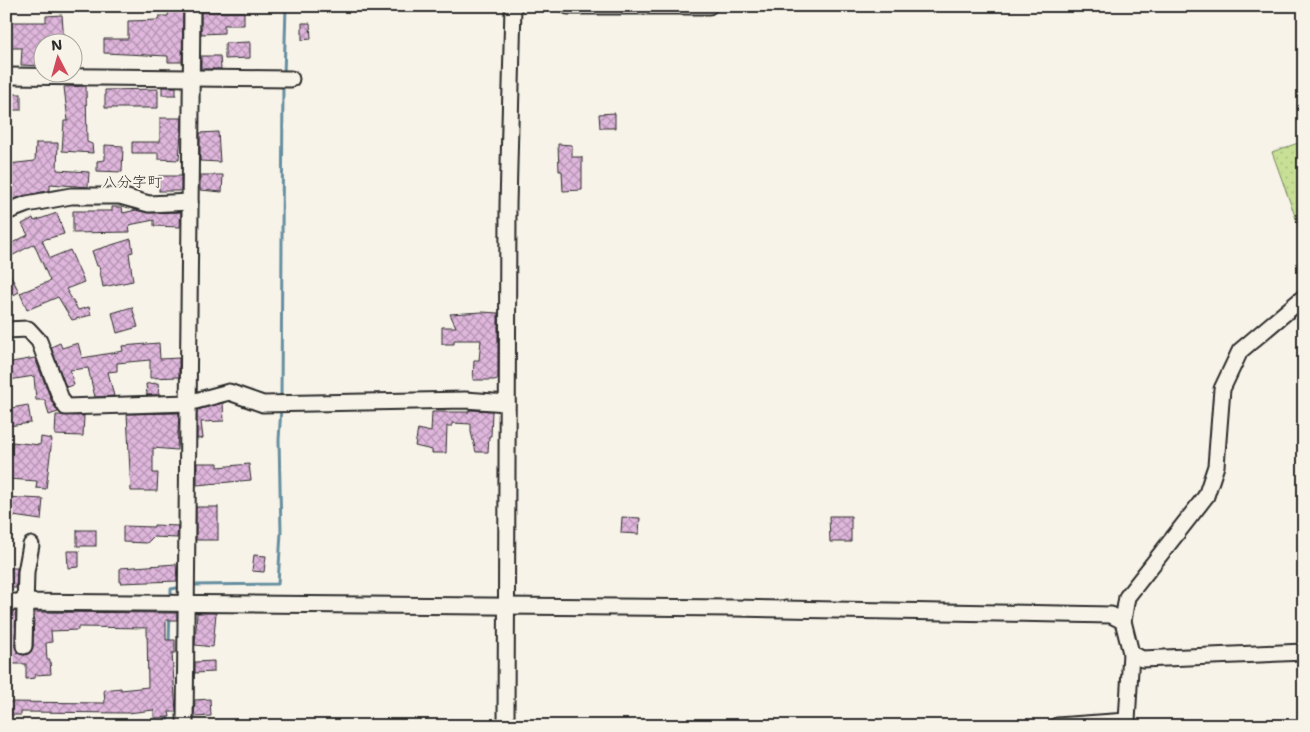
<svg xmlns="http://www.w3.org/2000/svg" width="1310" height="732" font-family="'Shantell Sans','Klee One',sans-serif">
  <defs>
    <pattern id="grass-dots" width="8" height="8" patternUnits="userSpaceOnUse" patternTransform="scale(1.25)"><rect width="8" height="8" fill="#c7e096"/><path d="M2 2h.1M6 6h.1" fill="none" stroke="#abc081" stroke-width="1.8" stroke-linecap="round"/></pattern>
    <pattern id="building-cross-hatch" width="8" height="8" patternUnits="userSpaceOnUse" patternTransform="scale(1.25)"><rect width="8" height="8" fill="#dfb6dc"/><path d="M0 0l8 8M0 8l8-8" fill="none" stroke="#b594b3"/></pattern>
  </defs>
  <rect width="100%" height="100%" fill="#f7f3e8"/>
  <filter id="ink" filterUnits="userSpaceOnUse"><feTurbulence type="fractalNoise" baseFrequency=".02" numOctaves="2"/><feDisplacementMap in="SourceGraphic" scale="10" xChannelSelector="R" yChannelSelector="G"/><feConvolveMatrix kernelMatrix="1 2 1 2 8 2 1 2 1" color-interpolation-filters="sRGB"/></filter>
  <g filter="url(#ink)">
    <polygon fill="url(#grass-dots)" stroke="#798660" points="1304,141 1304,241 1272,152"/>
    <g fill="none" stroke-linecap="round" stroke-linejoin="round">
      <g stroke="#658ea0" stroke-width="3">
        <polyline points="284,76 286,6"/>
        <polyline points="281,398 283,84"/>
        <polyline points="191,585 278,584 281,532 279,440 281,407"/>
        <polyline points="171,599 171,589 182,587"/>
        <polyline points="169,644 170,608"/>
        <polyline points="167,726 168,714"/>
      </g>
    </g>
    <g fill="url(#building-cross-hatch)" stroke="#2b2b2b">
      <polygon points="169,10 183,11 182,62 168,62 168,56 104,53 104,39 128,39 128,21 158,20 159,16 168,16"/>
      <polygon points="201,12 244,12 244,25 224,25 224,33 201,34"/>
      <polygon points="62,15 64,42 42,42 42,66 21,65 22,48 6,48 6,22 46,22 46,16"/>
      <polygon points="302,23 310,23 311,39 302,40"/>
      <polygon points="250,42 250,58 225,59 225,43"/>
      <polygon points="201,56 220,56 221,69 201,69"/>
      <polygon points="86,86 87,142 92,144 93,153 62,151 64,121 68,121 64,87"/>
      <rect x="162" y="87" width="14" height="8"/>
      <polygon points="158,89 158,108 105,108 105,90"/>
      <rect x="6" y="94" width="15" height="16"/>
      <polygon points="615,113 615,128 600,128 599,114"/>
      <polygon points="160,118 182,118 179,160 158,159 158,153 132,153 132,142 160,142"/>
      <polygon points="218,132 220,162 200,161 200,133"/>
      <polygon points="36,143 58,143 57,170 89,172 88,187 50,184 50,190 10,200 8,164 35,161"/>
      <polygon points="558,144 572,145 572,157 582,157 582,190 563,191 562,171 559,171"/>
      <polygon points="105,145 123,146 122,172 97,171 97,161 105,160"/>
      <polygon points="200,175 223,175 222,192 200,190"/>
      <rect x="159" y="176" width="22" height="15"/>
      <polygon points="112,207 122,207 123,213 136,210 149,213 181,212 180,227 154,226 154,220 129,225 130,232 73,233 73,211 112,211"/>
      <polygon points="57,213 64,234 42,240 50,258 70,250 84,282 66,289 78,310 89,307 91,315 72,320 58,297 27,310 20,293 50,281 34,244 6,259 6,246 28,235 22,224 33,218 34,221"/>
      <polygon points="131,239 133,252 129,253 133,281 103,287 99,266 97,266 92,251"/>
      <polygon points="6,266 19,292 10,297 6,289"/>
      <polygon points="132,307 138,327 117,333 112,313"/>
      <polygon points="482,312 498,313 498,379 494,380 473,380 474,360 479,360 481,340 454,340 454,344 442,344 442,327 456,327 450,314"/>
      <polygon points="60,343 62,348 78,343 82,358 123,351 122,346 159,343 160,359 179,358 179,377 150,378 150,360 117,363 117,371 108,372 114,396 95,397 88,368 70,370 74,385 66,387 51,347"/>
      <polygon points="35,358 52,402 58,412 49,415 45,400 36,400 34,376 9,380 6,363"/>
      <polygon points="158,383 159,394 161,395 147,395 146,384"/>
      <polygon points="223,403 224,421 201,422 203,438 197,439 197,410"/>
      <polygon points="28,405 31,423 8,426 6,409"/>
      <polygon points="469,410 492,411 491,436 489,436 488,452 476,452 471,432 471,424 452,423 452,426 447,426 446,453 432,453 432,450 415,446 418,429 431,432 432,412 469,412"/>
      <polygon points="179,413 177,450 153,448 153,473 158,473 157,491 131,491 127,414"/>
      <polygon points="56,415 84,416 83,436 55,435"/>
      <polygon points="41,437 52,439 46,489 36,488 37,481 8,479 12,442 40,445"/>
      <polygon points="197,463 218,463 218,467 249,464 251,480 197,485"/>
      <polygon points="6,497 43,499 41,520 6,515"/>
      <rect x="196" y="507" width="22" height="33"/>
      <polygon points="829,516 851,516 851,542 830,542"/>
      <polygon points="622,517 640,518 639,534 621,533"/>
      <polygon points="154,525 178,526 177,538 153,537 147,543 123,542 123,526 154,527"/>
      <rect x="77" y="530" width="19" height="16"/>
      <polygon points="67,551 79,551 79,567 68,568"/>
      <polygon points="254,555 266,556 264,572 252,571"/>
      <polygon points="176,564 177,581 120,583 120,568"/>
      <polygon points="10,568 17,568 16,588 6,588 6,578 10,578"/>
      <polygon points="6,611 16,611 15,646 19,654 24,655 32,651 33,647 34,612 177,613 177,620 166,620 166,640 175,640 175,653 172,653 176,712 169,712 170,717 154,718 154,710 128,713 21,712 21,715 6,715 6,702 105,703 104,690 121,688 121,690 148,687 147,628 78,627 78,630 51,631 52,642 46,643 47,660 50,660 51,674 35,675 35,678 26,679 26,664 6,664"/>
      <polygon points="197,613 216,613 213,647 195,645"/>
      <polygon points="214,661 214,672 195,673 195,662"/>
      <polygon points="210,699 211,716 194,717 195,700"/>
    </g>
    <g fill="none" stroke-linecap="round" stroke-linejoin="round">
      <defs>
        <g id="minor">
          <polyline points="568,6 709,6"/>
          <polyline points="6,76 291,79"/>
          <polyline points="6,212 27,204 71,196 120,196 149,204 190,202"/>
          <polyline points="1304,297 1240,351 1222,389 1216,466 1206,496 1127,597 1123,621 1131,653 1142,659 1304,652"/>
          <polyline points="6,330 28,329 39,341 61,399 66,407 188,403 229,392 263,404 465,400 507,403"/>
          <polyline points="6,602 735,608 1111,615 1123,621"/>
          <polyline points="24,646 26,572 31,545"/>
          <polyline points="185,726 192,6"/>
          <polyline points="506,726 508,205 513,6"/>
          <polyline points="1057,726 1127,721 1131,653"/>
        </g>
      </defs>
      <use href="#minor" stroke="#2b2b2b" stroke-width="19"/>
      <use href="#minor" stroke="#f7f3e8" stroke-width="15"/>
    </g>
  </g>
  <g text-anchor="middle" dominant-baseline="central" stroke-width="4" stroke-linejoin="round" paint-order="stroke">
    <g font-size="15" fill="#2b2b2b" stroke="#f7f3e8">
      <text x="132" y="182">八分字町</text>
    </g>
  </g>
  <rect width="1310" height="732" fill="none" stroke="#f7f3e8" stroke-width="25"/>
  <rect x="12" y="12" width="1285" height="707" fill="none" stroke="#2b2b2b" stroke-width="2" filter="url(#ink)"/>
  <g transform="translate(58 58) rotate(354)"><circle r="24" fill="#f7f3e8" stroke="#a5a39c"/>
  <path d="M0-4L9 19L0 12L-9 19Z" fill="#d1495b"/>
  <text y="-8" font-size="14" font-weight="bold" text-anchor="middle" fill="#2b2b2b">N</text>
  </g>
</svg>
